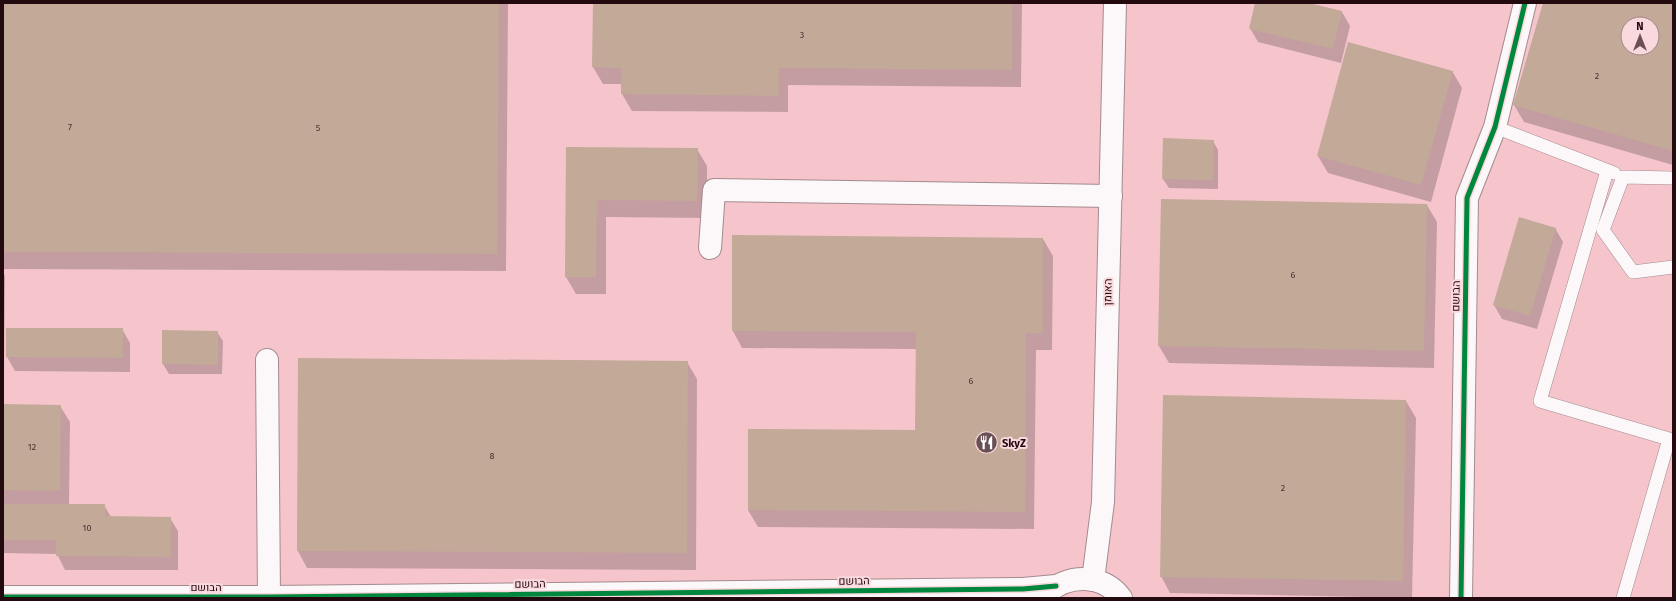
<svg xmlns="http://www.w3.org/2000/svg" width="1676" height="601" font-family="'Fira Sans',Heebo,sans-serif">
  <rect width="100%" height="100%" fill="#ecd2d5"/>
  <path fill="#f5c5cb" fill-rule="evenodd" d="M3 3H1673V598H3ZM1628 24H1652V48H1628Z"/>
  <g fill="#0003" fill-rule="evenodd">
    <polygon points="3,3 508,3 506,271 3,269"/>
    <polygon points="594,3 1022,3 1021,87 788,85 788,112 632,111 622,94 622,84 603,84 593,67"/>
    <polygon points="1256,3 1305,3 1342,12 1350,26 1341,63 1258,42 1250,28"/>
    <path d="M1544 3H1673V165L1524 122 1514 105ZM1628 24H1652V48H1628Z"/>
    <polygon points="1452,71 1462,88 1431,202 1328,173 1318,156"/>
    <polygon points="1213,141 1218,150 1218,189 1169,188 1163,179"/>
    <polygon points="567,148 697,149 707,166 707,218 606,217 606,294 576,294 566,277"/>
    <polygon points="1427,205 1437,222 1434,368 1169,363 1159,346"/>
    <polygon points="1555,228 1563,242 1537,329 1502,319 1494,305"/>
    <polygon points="733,236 1043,239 1053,256 1052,350 1036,350 1034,529 758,527 748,510 749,430 916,431 916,349 742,348 733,331"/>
    <polygon points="3,273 5,276 4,374 3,374"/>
    <polygon points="7,329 122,329 130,343 130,372 15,371 7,357"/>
    <polygon points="217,332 223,341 222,374 169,374 163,364"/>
    <polygon points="687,362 697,379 696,570 307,568 298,551"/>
    <polygon points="1406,401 1416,418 1412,598 1170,593 1161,576"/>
    <polygon points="3,405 60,406 70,422 69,505 104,505 111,517 170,518 178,531 178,570 65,570 57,554 3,553"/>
  </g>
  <g fill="#c2a998" fill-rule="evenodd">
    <polygon points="3,3 499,3 497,254 3,252"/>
    <polygon points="593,3 1012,3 1012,70 779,68 779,96 621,94 621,68 592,67"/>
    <polygon points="1255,3 1309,3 1342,11 1333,49 1249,29"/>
    <path d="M1543 3H1673V151L1513 105ZM1628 24H1652V48H1628Z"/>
    <polygon points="1348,42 1453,71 1421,185 1317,156"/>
    <polygon points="1163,138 1214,140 1213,180 1162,179"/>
    <polygon points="566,147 698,148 697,201 597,200 596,277 565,277"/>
    <polygon points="1161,199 1427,204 1424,351 1158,346"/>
    <polygon points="1519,217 1556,228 1530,316 1493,305"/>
    <polygon points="732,235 1043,238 1043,333 1026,333 1025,512 748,510 748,429 915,430 916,332 732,331"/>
    <polygon points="6,328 123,328 123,358 6,357"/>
    <polygon points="162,330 218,331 218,365 162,364"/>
    <polygon points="298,358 688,361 687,553 297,551"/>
    <polygon points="1163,395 1406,400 1403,581 1160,577"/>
    <polygon points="3,404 61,405 60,491 3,490"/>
    <polygon points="3,504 105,504 105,516 171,517 171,557 56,556 56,540 3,540"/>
  </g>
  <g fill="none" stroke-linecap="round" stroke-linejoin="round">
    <defs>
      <g id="lane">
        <polyline points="1495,127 1614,173"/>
        <polyline points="1607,171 1540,401 1669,439 1623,598"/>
        <polyline points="1673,178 1623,177 1603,230 1633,272 1673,267"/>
      </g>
      <g id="street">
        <polyline points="710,248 714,190 1111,196"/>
        <polyline points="267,360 269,597"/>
        <polyline points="1093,580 1103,502 1115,3"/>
        <polyline points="1461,598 1467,198 1495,127 1525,3"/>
      </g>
      <g id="secondary">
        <path d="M1046 594C1067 574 1103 573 1121 598"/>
        <polyline points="3,597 269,597 1023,589 1056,586"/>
      </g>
    </defs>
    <use href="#lane" stroke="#a38b8f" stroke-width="14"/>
    <use href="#street" stroke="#a38b8f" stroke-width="24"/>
    <use href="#secondary" stroke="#a38b8f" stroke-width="24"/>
    <use href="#lane" stroke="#fcf8f9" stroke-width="13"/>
    <use href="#street" stroke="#fcf8f9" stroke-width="22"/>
    <use href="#secondary" stroke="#fcf8f9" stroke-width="22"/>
    <defs>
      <g id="cycleway">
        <polyline points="3,597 269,597 1023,589 1056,586"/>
        <polyline points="1461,598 1467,198 1495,127 1525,3"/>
      </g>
    </defs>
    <use href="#cycleway" stroke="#f9d9dd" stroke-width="8"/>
    <use href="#cycleway" stroke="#00873e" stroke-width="5"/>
  </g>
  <defs>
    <symbol id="restaurant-disc" viewBox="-11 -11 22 22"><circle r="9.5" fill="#695054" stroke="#f9d9dd"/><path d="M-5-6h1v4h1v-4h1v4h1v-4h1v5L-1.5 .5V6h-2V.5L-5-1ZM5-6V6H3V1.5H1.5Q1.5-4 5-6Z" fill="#fff"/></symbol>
  </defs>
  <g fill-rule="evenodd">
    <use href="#restaurant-disc" x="974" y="430" width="25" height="25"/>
  </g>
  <g text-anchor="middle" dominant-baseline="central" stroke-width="4" stroke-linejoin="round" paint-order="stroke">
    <g font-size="9" fill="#4b3231">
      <text x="802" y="35">3</text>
      <text x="1597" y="76">2</text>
      <text x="70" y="127">7</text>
      <text x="318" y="128">5</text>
      <text x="1293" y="275">6</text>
      <text x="971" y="381">6</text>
      <text x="32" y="447">12</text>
      <text x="492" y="456">8</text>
      <text x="1283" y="488">2</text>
      <text x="87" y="528">10</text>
    </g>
    <g font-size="11" fill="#230a0f" stroke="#f9d9dd">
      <text transform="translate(1108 292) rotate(-89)">האומן</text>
      <text transform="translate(1456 296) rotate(-89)">הבושם</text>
      <text transform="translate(854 581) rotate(-1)">הבושם</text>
      <text transform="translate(530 584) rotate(-1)">הבושם</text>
      <text x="206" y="587">הבושם</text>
    </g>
    <g font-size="11" font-weight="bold" fill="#230a0f" stroke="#f9d9dd" text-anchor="start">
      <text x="1002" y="443">SkyZ</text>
    </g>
  </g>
  <rect width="1676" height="601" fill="none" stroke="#230a0f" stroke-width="8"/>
  <g transform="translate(1640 36)"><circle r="19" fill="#f9d9dd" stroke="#a3868b"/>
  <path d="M0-3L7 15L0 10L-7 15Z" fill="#695054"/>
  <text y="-6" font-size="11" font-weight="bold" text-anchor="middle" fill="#230a0f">N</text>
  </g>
</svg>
